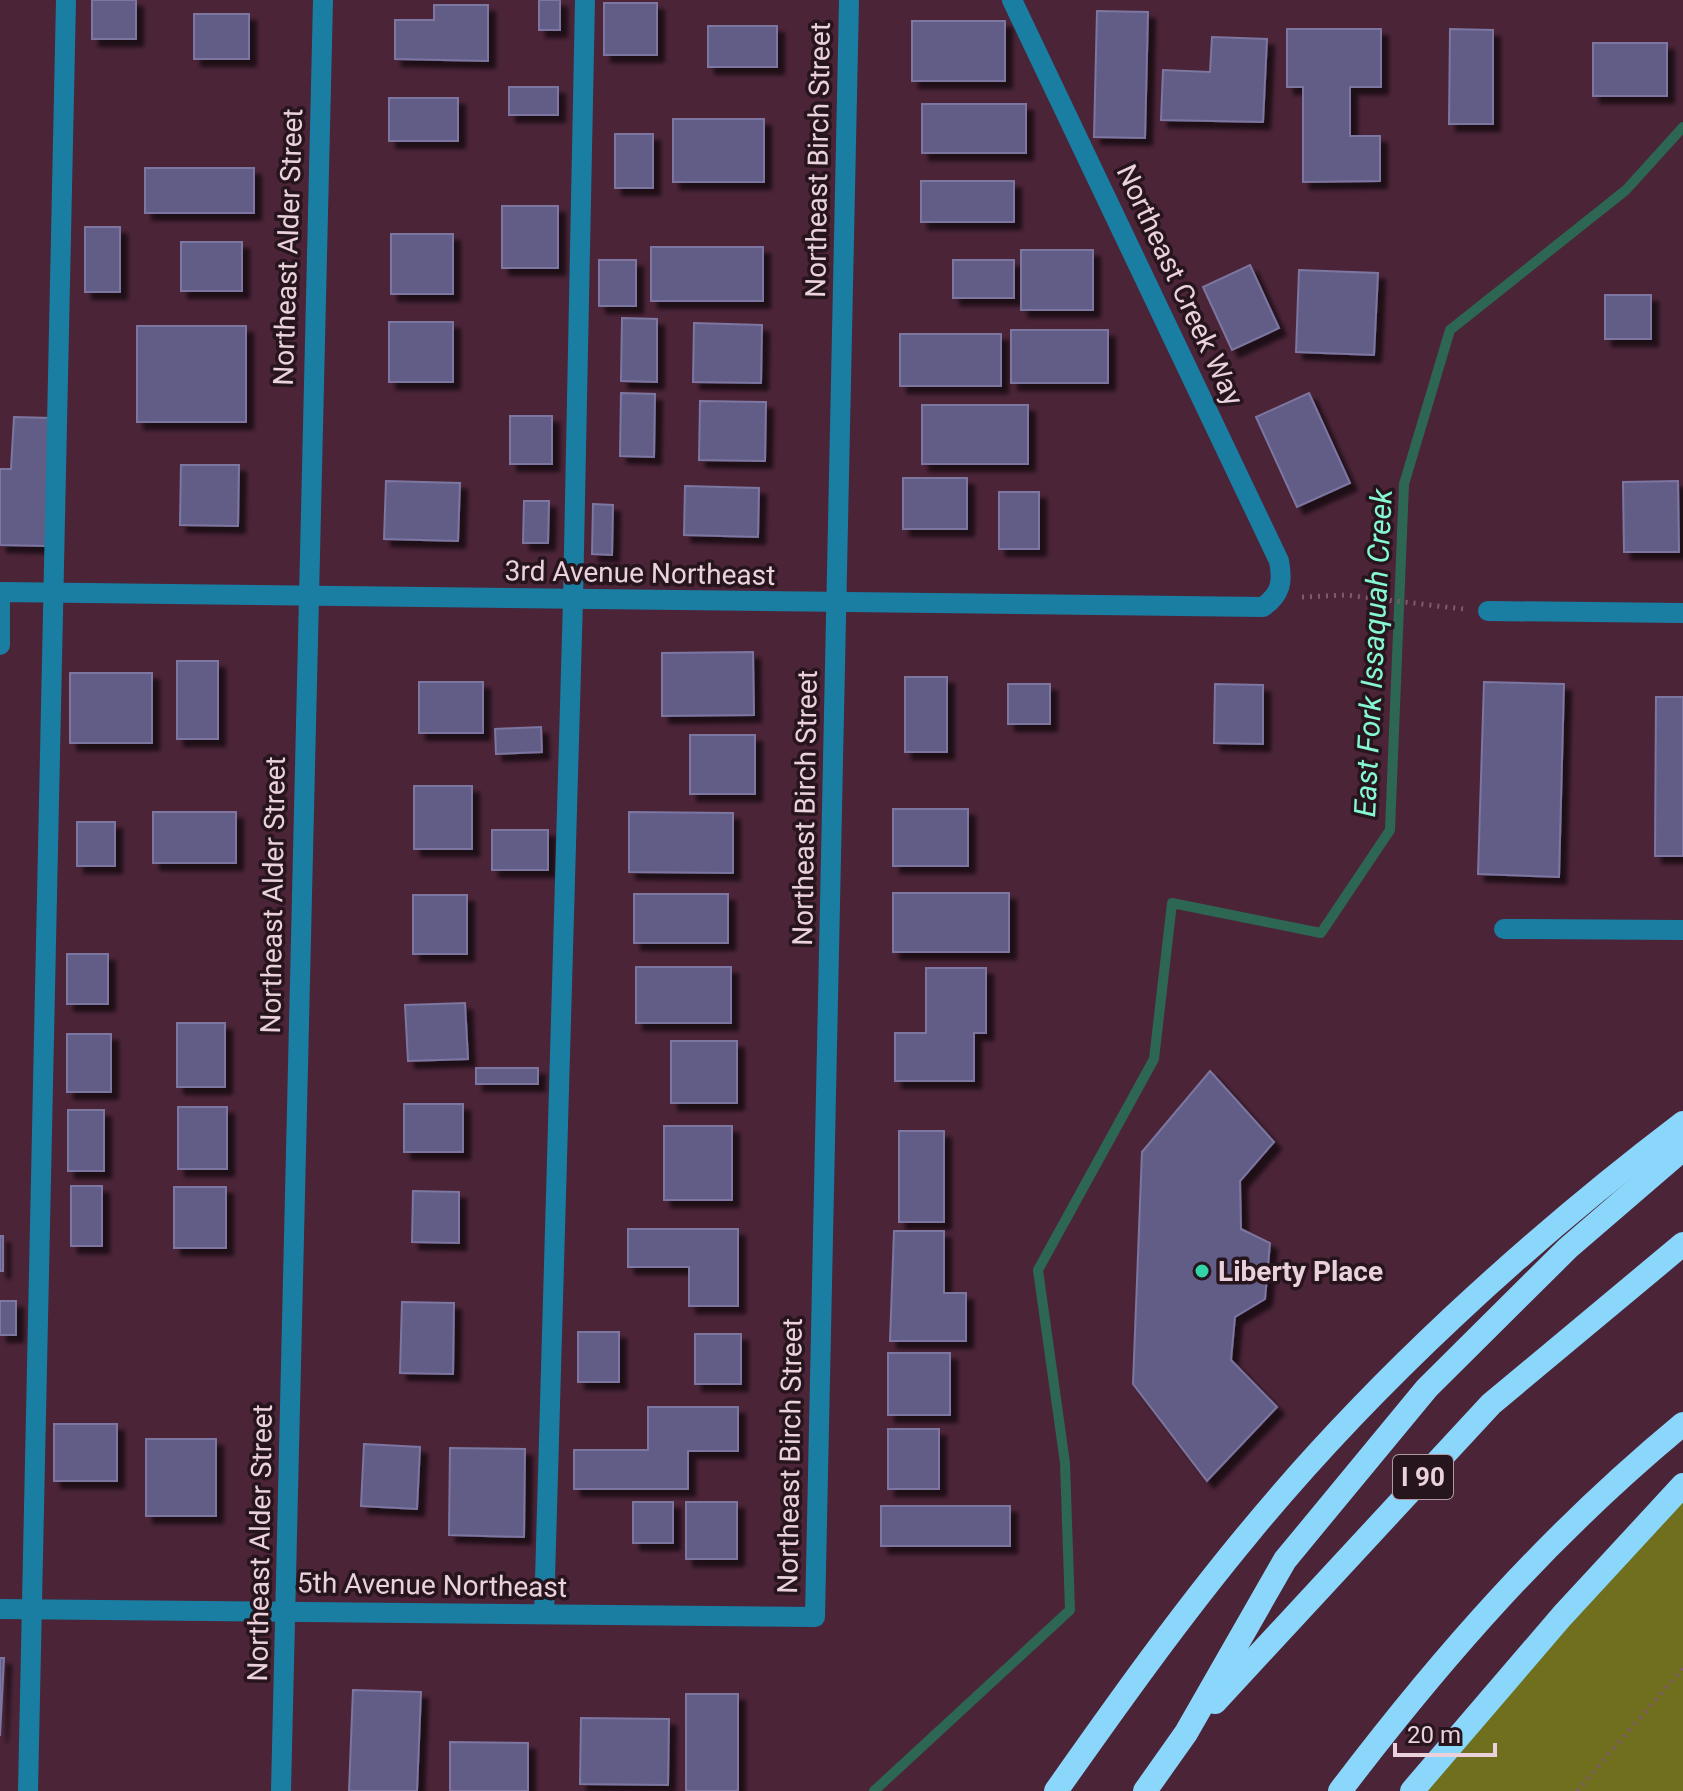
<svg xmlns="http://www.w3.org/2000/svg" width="1683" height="1791" font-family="Roboto,sans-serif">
  <defs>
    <filter id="shadow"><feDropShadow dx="7" dy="7" stdDeviation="2" flood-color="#0009"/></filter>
  </defs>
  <rect width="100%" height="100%" fill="#4b2438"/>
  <polygon fill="#6f6f1e" points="1683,1485 1683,1791 1425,1791"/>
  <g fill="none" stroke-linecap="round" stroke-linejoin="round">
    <polyline stroke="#2d6653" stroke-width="10" points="874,1791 1070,1610 1065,1463 1038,1270 1154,1059 1172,903 1321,933 1390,830 1404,484 1450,330 1626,190 1683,127"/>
  </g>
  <g fill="#625d86" stroke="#7b76a0" stroke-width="2" filter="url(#shadow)">
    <rect x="92" y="0" width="44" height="39"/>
    <rect x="539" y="0" width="21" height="30"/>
    <rect x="604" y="3" width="53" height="52"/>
    <polygon points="434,5 488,5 488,61 395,59 395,20 434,20"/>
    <polygon points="1097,11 1148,12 1145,138 1094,137"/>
    <rect x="194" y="14" width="55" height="45"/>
    <rect x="912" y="21" width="93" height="60"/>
    <rect x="708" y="26" width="69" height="41"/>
    <polygon points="1287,29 1381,29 1381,87 1350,87 1350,136 1380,136 1380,181 1303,182 1303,87 1287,87"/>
    <polygon points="1450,29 1493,30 1493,124 1449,124"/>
    <polygon points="1212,37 1267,39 1263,122 1161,120 1163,70 1210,72"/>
    <rect x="1593" y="43" width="74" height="53"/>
    <rect x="509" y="87" width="49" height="28"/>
    <rect x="389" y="98" width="69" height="43"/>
    <rect x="922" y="104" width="104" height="49"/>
    <rect x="673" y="119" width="91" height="63"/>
    <rect x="615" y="134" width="38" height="54"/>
    <rect x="145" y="168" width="109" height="45"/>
    <rect x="921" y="181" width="93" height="41"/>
    <rect x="502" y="206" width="56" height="62"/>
    <rect x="85" y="227" width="35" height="65"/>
    <rect x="391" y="234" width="62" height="60"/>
    <rect x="181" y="242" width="61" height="49"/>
    <rect x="651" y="247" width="112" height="54"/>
    <rect x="1021" y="250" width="72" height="60"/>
    <rect x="599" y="260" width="37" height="46"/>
    <rect x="953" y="260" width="61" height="38"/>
    <polygon points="1250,265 1279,328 1232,350 1203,287"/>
    <polygon points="1299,270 1378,273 1374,355 1296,352"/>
    <rect x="1605" y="295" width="46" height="44"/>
    <polygon points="622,318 657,319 657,382 621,381"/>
    <rect x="389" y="322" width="64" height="60"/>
    <polygon points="694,323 762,325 761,383 693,382"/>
    <rect x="137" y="326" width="109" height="96"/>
    <rect x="1011" y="330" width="97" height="53"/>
    <rect x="900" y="334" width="101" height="52"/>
    <polygon points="621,393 655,394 654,457 620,456"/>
    <polygon points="1309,393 1350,483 1297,507 1256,417"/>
    <polygon points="700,401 766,402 765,461 699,460"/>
    <rect x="922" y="405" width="106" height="59"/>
    <rect x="510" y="416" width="42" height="48"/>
    <polygon points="14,417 51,418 46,546 0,545 0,469 11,469"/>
    <polygon points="181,465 239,465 238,526 180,525"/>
    <rect x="903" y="478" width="64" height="51"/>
    <polygon points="386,481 460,483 458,541 384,539"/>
    <polygon points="1678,481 1679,552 1624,552 1623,482"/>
    <polygon points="685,486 759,488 758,537 684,535"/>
    <rect x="999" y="492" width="40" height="57"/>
    <polygon points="524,501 549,501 548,543 523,543"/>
    <polygon points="593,504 613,505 612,555 592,554"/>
    <polygon points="753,652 754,715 662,716 662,653"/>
    <rect x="177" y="661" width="41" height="78"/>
    <rect x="70" y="673" width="82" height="70"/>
    <rect x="905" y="677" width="42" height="75"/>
    <rect x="419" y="682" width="64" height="51"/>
    <polygon points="1484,682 1564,684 1559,877 1478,874"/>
    <rect x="1008" y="684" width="42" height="40"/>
    <polygon points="1215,684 1263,685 1263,744 1214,743"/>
    <polygon points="1656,697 1683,697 1683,856 1655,856"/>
    <polygon points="541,727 542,752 496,754 495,729"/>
    <rect x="690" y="735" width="65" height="59"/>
    <rect x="414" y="786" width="58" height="63"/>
    <rect x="893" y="809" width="75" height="57"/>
    <rect x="153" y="812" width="83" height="51"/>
    <polygon points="629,812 733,813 733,873 629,872"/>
    <rect x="77" y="822" width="38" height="44"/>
    <rect x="492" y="830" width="56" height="40"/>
    <rect x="893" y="893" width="116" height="59"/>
    <rect x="634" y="894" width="94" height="49"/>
    <rect x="413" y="895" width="54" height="59"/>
    <rect x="67" y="954" width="41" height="50"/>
    <rect x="636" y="967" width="95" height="56"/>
    <polygon points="926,968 986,968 986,1033 974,1033 974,1081 895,1081 895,1033 926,1033"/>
    <polygon points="465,1003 468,1059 408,1061 405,1005"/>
    <rect x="177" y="1023" width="48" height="64"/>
    <rect x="67" y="1034" width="44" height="58"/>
    <rect x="671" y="1041" width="66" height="62"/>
    <rect x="476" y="1068" width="62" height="16"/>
    <polygon points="1210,1071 1274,1142 1240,1181 1241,1229 1270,1243 1265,1299 1235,1317 1231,1360 1277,1407 1207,1481 1133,1384 1142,1152"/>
    <rect x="404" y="1104" width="59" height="48"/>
    <rect x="178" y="1107" width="49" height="62"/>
    <rect x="68" y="1110" width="36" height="61"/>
    <rect x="664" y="1126" width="68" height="74"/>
    <rect x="899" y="1131" width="45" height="91"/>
    <rect x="71" y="1186" width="31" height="60"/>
    <rect x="174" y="1187" width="52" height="61"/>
    <polygon points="413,1191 459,1192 459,1243 412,1242"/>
    <polygon points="628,1229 738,1229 738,1306 689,1306 689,1267 628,1267"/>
    <polygon points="894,1231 944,1231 944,1293 966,1293 966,1341 890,1341"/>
    <rect x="0" y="1236" width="3" height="35"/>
    <rect x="0" y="1301" width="16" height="34"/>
    <polygon points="402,1302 454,1303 453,1374 400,1373"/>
    <rect x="578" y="1332" width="41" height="50"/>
    <rect x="695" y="1334" width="46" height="50"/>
    <rect x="888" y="1353" width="62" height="62"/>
    <polygon points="648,1407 738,1407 738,1451 688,1451 688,1489 574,1489 574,1450 648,1450"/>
    <rect x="54" y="1424" width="63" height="57"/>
    <rect x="888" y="1429" width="51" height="60"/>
    <rect x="146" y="1439" width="70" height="77"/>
    <polygon points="364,1444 420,1447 417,1509 361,1506"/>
    <polygon points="450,1448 525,1449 524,1537 449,1535"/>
    <rect x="633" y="1502" width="40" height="41"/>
    <rect x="686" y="1502" width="51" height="57"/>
    <rect x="881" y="1506" width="129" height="40"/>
    <polygon points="0,1658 4,1658 0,1736"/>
    <polygon points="353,1690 421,1692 417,1791 349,1791"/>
    <rect x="686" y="1694" width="52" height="97"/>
    <polygon points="581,1718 669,1719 668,1785 580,1784"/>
    <polygon points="450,1742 528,1743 528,1791 450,1791"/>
  </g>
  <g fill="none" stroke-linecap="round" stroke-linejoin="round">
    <g stroke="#7e5b6d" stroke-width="5" stroke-dasharray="2 6" stroke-linecap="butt">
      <polyline points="1302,597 1346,595 1463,609"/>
      <polyline points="1577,1791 1683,1668"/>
    </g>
    <g stroke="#1a7ea3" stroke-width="20">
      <polyline points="1488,611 1683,613"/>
      <path d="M0 645V592L1263 607C1281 594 1283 582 1279 561L1012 0"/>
      <polyline points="1504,929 1683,930"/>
      <polyline points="0,1609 815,1617 849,0"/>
      <polyline points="544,1614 573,600 585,0"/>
      <polyline points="28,1791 66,0"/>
      <polyline points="281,1791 323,0"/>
    </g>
    <g stroke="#8bd7fc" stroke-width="24">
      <polyline points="1215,1702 1491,1404 1683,1244"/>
      <path d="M1056 1791C1118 1703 1180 1616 1248 1534 1371 1384 1529 1240 1683 1123"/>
      <polyline points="1145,1791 1186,1733 1285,1560 1427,1388 1568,1248 1683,1149"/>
      <path d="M1340 1791C1444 1654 1550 1534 1683 1424"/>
      <polyline points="1412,1791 1562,1616 1683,1485"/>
    </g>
  </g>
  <circle fill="#33d4a8" stroke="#26151d" stroke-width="3" cx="1202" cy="1271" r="8"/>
  <g text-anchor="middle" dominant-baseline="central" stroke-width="7" stroke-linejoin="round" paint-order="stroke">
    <rect fill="#26151d" stroke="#af99a3" stroke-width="2" x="1393" y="1455" width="60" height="44" rx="6"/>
    <g font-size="26" font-weight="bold" fill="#ead1dc">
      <text x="1423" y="1477">I 90</text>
    </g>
    <g font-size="28" fill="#ead1dc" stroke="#26151d">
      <text transform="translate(818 160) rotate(-89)">Northeast Birch Street</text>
      <text transform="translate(288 247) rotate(-88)">Northeast Alder Street</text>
      <text transform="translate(1180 285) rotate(65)">Northeast Creek Way</text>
      <text transform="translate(640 573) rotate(1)">3rd Avenue Northeast</text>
      <text transform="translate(805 808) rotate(-89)">Northeast Birch Street</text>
      <text transform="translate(273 895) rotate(-89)">Northeast Alder Street</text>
      <text transform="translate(790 1456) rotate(-89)">Northeast Birch Street</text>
      <text transform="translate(260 1543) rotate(-89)">Northeast Alder Street</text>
      <text transform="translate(432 1585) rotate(1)">5th Avenue Northeast</text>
    </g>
    <g font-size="28" font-weight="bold" fill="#ead1dc" stroke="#26151d" text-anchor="start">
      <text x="1218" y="1271">Liberty Place</text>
    </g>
    <g font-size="30" font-style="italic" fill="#86f8d1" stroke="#26151d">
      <text transform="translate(1373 653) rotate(-87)">East Fork Issaquah Creek</text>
    </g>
  </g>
  <path d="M1395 1743v12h100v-12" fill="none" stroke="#ead1dc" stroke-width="4"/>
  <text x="1407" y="1743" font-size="24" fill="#ead1dc" stroke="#26151d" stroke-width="6" paint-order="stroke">20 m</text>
</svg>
